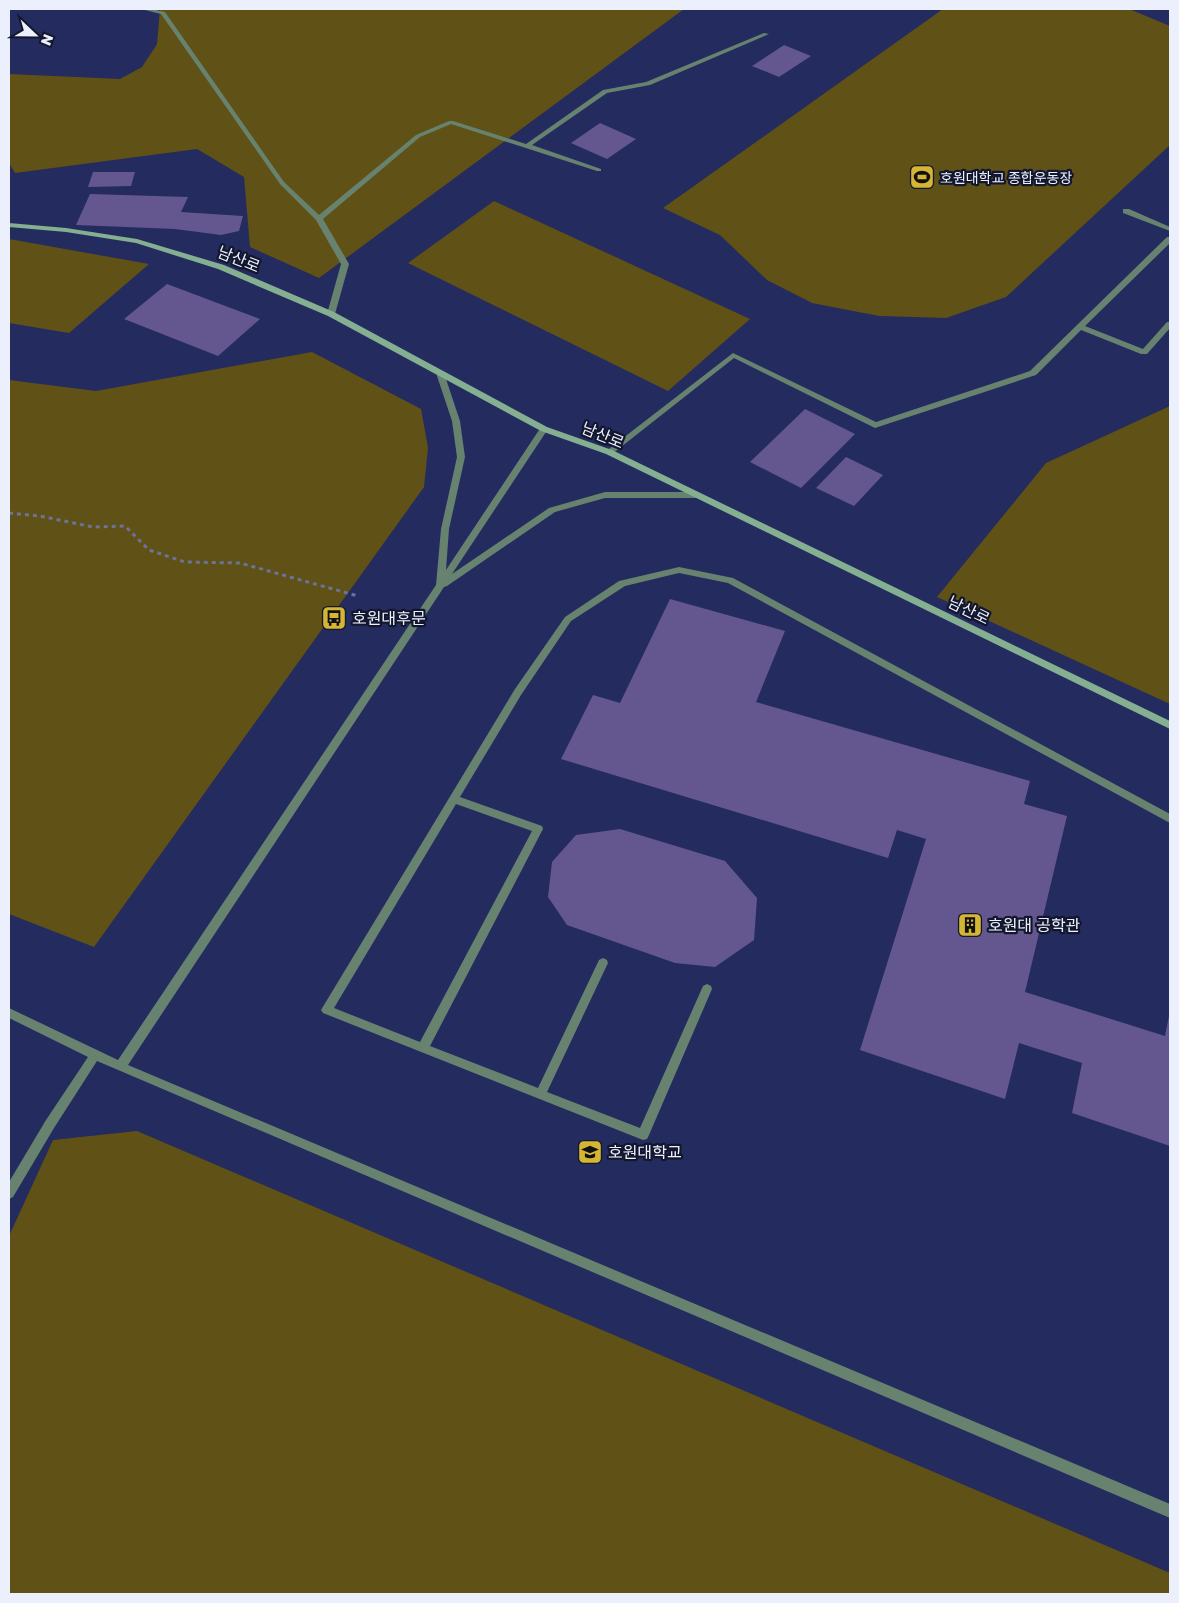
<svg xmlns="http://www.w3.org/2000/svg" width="1179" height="1603" font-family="'Golos Text','Noto Sans KR',sans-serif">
  <rect width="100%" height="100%" fill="#242b5f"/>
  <g fill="#605116">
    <polygon points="160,9 684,9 319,278 250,247 244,177 197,149 15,173 9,163 9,74 120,79 142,67 157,44"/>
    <polygon points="943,9 1129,9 1170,26 1170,145 1006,297 946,318 879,316 812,303 767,280 720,235 663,208"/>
    <polygon points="494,201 750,319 668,391 408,263"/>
    <polygon points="9,239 149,264 69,333 9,323"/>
    <polygon points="312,352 421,409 428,448 424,487 94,947 9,914 9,380 96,391"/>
    <polygon points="1170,406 1170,704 937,597 1046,463"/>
    <polygon points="137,1131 1170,1573 1170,1594 9,1594 9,1236 53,1140"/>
  </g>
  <g fill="#64578f">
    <polygon points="784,45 811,56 779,77 752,66"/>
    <polygon points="600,123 636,139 607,159 571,143"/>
    <polygon points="93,172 135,172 131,186 88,187"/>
    <polygon points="90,194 188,197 181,212 243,216 239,231 221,235 175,229 76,225"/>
    <polygon points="167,284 260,319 218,356 124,319"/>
    <polygon points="805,409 855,434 801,488 750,462"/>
    <polygon points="846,457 883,475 854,506 816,488"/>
    <polygon points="670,599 785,631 756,702 1030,781 1024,804 1067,816 1025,992 1165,1036 1170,1011 1170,1146 1072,1113 1082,1063 1019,1043 1005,1099 860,1050 926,839 897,830 888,858 561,759 593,695 620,703"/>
    <polygon points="620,829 725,861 757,898 754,940 715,967 675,963 567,925 548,897 552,862 576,835"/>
  </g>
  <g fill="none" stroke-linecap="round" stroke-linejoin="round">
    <polyline stroke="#6c7298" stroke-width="3" stroke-dasharray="4 4" stroke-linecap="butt" points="9,513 40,516 93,527 125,526 149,550 185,562 240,563 358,596"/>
    <g fill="#67826f" fill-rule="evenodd">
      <polygon points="1123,209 1129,209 1170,227 1170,231 1123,213"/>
      <polygon points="1167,237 1170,237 1170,243 1085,326 1143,349 1167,322 1170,322 1170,328 1147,354 1141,354 1081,330 1036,375 875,428 734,358 612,454 609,455 605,452 733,353 876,422 1030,371"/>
      <polygon points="440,370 444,373 460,421 465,457 449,529 446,570 541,427 544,426 548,429 452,574 549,508 605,492 697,492 701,495 697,498 605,498 555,512 447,586 444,587 128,1065 1170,1504 1170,1518 97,1061 54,1128 13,1197 9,1199 9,1182 46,1120 88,1057 9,1018 9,1008 118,1060 436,585 441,529 457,457 452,421 436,373"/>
      <path d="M679 567 733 578 1170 814V823L728 583 679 573 625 586 571 621 521 695 460 797 542 826 543 829 430 1046 538 1088 599 960 603 958 607 960 608 963 547 1092 640 1128 703 986 707 984 711 986 712 989 649 1135 647 1139 643 1140 323 1013 321 1010 515 689 565 617 619 581ZM456 804 532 831 420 1042 334 1008Z"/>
    </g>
    <polygon fill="#67826f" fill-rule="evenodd" points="141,9 152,9 165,12 284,182 319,215 416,135 449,121 453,121 526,144 603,90 646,82 764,33 769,34 650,85 607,93 532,145 601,169 601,171 597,171 451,124 420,137 323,219 349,264 335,314 331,316 327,314 341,264 316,220 280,184 161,14"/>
    <polygon fill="#84af91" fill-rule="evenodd" points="9,223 66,228 137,239 224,265 334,312 547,427 612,450 1170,721 1170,729 606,454 541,431 328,316 218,269 136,243 66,232 9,227"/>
  </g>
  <defs>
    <symbol id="stadium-square" viewBox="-11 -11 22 22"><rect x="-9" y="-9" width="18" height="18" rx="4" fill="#d5b534" stroke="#13172e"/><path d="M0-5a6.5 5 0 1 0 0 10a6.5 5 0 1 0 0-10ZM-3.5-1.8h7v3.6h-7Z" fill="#111"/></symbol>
    <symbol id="bus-square" viewBox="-11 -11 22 22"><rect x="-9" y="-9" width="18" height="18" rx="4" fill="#d5b534" stroke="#13172e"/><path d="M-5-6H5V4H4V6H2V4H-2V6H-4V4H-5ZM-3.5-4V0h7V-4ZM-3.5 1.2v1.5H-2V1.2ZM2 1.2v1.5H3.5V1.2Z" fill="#111"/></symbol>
    <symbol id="building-square" viewBox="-11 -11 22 22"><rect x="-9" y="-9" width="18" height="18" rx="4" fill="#d5b534" stroke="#13172e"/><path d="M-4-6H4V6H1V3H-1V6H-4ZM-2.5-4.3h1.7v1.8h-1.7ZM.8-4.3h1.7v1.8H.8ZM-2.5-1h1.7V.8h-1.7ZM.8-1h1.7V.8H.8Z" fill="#111"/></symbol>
    <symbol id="university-square" viewBox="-11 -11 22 22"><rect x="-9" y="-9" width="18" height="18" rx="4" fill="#d5b534" stroke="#13172e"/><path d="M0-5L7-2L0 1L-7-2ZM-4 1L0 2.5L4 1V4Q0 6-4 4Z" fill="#111"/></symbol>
  </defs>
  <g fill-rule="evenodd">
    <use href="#stadium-square" x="908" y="163" width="28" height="28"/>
    <use href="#bus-square" x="320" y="604" width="28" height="28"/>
    <use href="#building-square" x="956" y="911" width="28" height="28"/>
    <use href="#university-square" x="576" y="1138" width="28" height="28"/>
  </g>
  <g text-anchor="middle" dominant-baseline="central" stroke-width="4.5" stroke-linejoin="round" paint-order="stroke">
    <g font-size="14" fill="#ecf0fd" stroke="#13172e" text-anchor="start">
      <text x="940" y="177">호원대학교 종합운동장</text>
    </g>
    <g font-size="16" fill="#ecf0fd" stroke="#13172e">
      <text transform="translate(239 259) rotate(22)">남산로</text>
      <text transform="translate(603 435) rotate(22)">남산로</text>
      <text transform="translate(969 610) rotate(26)">남산로</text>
    </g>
    <g font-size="16" fill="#ecf0fd" stroke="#13172e" text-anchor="start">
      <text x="352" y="618">호원대후문</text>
      <text x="988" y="925">호원대 공학관</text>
      <text x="608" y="1152">호원대학교</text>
    </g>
  </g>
  <rect width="1179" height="1603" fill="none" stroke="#ecf0fd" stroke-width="20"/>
  <g transform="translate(35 35) rotate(112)" stroke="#13172e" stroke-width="4" paint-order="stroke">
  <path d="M0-4L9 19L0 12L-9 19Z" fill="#ecf0fd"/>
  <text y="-8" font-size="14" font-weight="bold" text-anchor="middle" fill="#ecf0fd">N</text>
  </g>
</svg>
